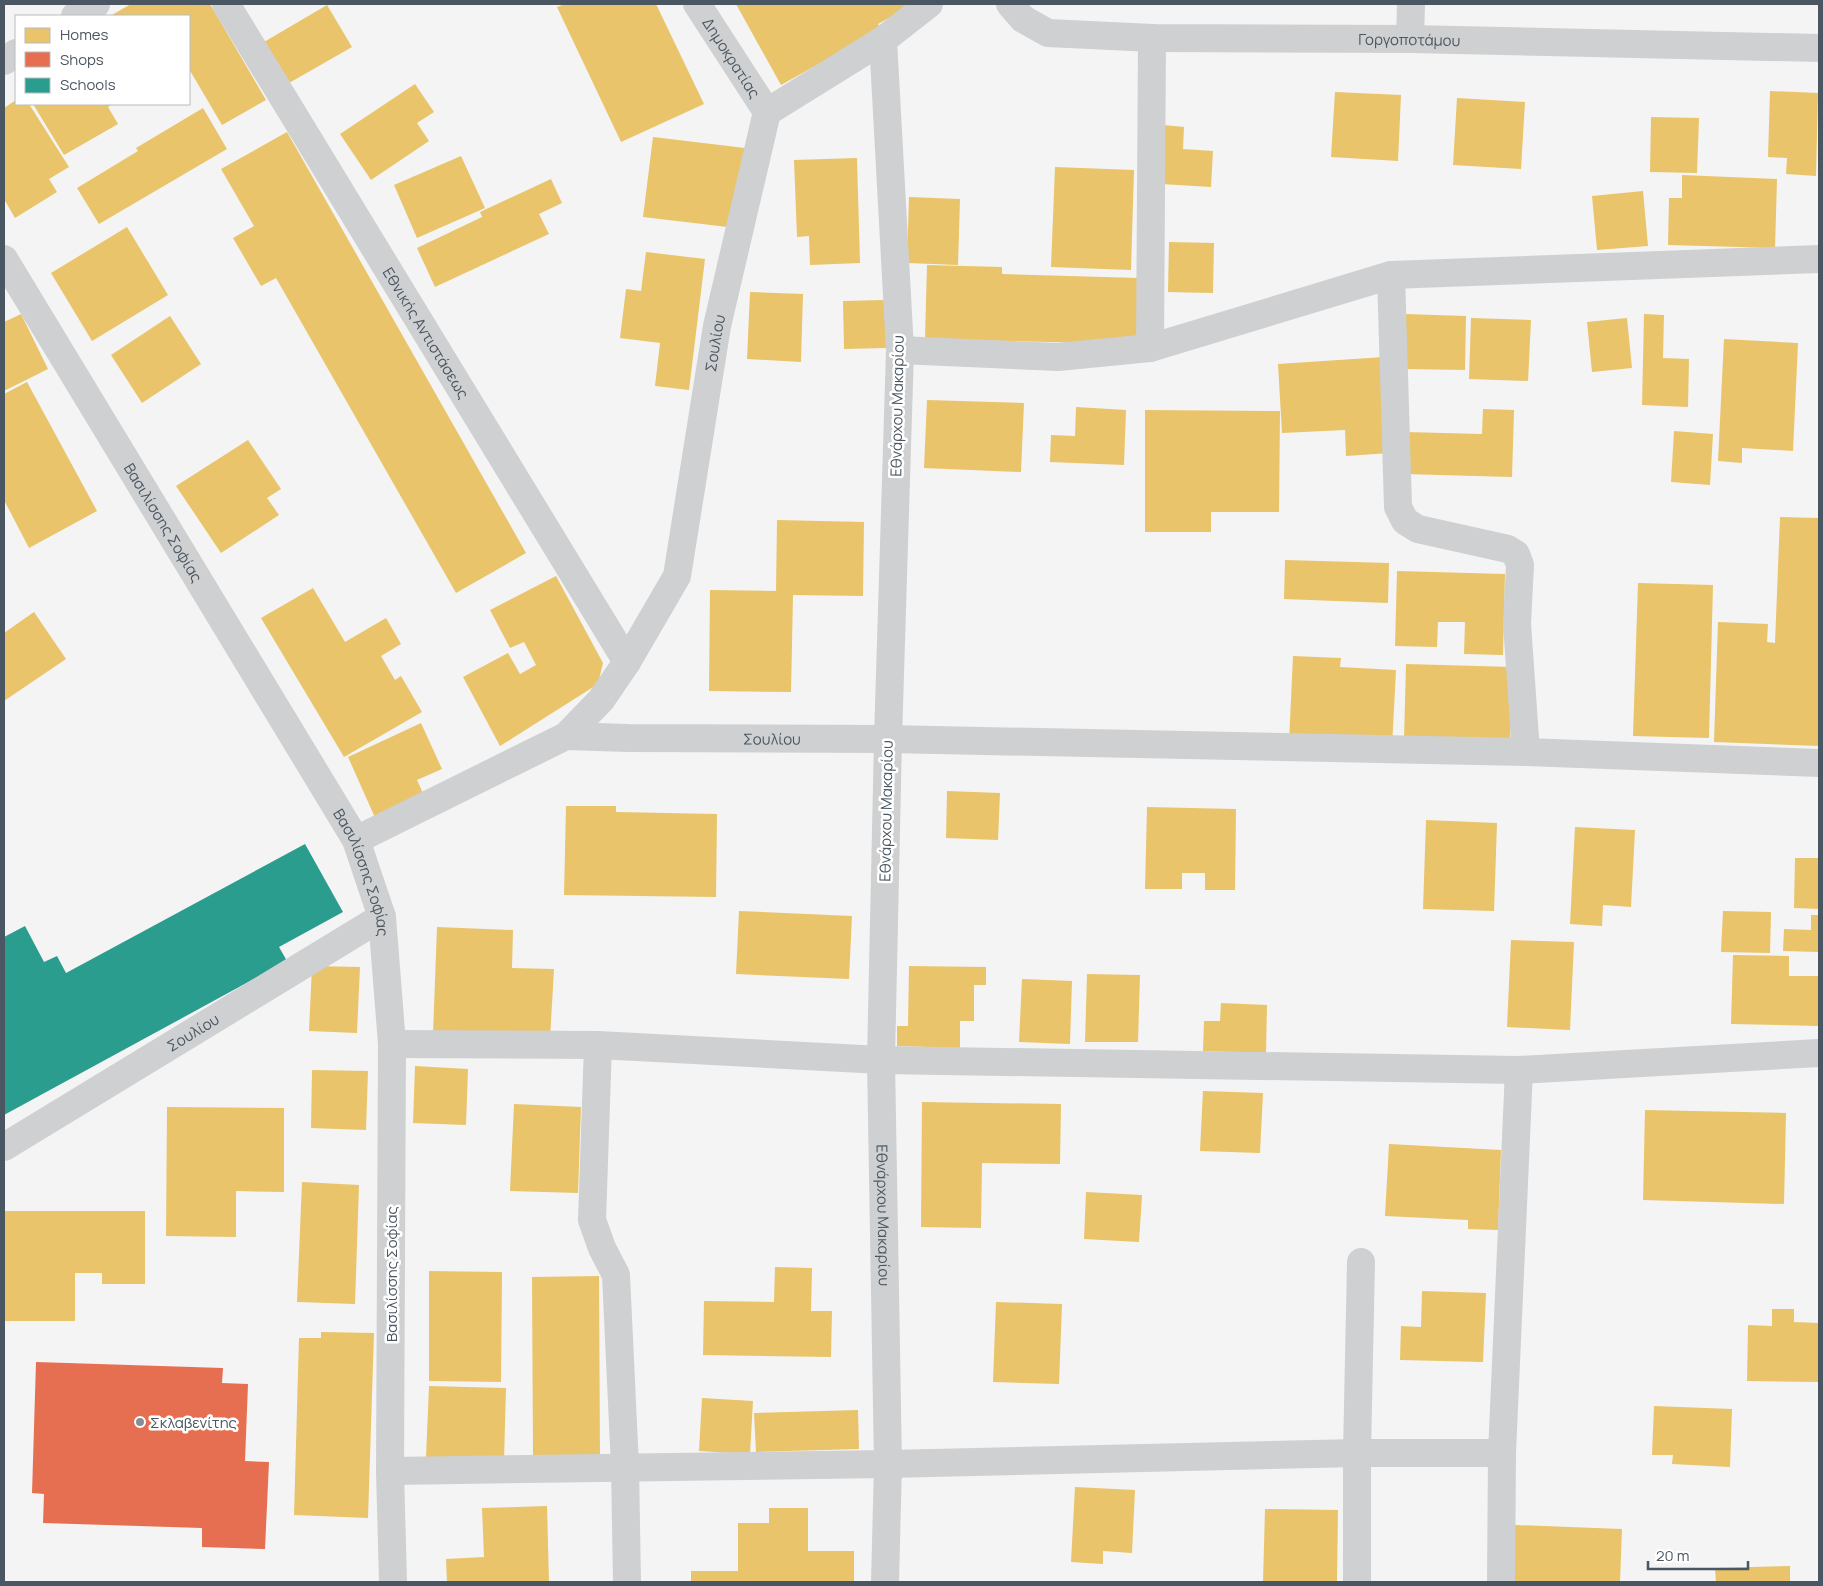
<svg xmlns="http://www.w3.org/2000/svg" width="1823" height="1586" font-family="Manrope,sans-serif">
  <rect width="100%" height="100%" fill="#f4f4f4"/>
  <g fill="#e9c46a">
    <polygon points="131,4 210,4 266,100 222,125 189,69 189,16 110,16"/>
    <polygon points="565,4 656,4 704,104 621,142 557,7"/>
    <polygon points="736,4 914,4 878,24 881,29 781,85"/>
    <polygon points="327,5 352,47 289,83 264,42"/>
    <polygon points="415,84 434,112 417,123 429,141 371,180 340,134"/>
    <polygon points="1770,91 1818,93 1816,176 1786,174 1787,158 1768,157"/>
    <polygon points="1335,92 1401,95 1398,161 1331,157"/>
    <polygon points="1457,98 1525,102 1521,169 1453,165"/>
    <polygon points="16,100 16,104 29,104 69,167 49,179 57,192 15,218 4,199 4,108"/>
    <polygon points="33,104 113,104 108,107 118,124 64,155"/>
    <polygon points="203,108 227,149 99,224 77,188 138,151 136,148"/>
    <polygon points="1651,117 1699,118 1697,173 1650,172"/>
    <polygon points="1164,125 1184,127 1183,149 1213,151 1211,187 1161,184"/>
    <polygon points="287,132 526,553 456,593 276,278 261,286 233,238 254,226 221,169"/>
    <polygon points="653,137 745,148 736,228 643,217"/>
    <polygon points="461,156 485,208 417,238 394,185"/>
    <polygon points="857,158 860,263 810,265 809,236 797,237 794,160"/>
    <polygon points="1055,167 1134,170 1131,270 1051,267"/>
    <polygon points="1682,175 1777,179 1775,248 1668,245 1669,198 1682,198"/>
    <polygon points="551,179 562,203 539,214 549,234 435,287 417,248 482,217 480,212"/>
    <polygon points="1643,191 1648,246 1597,250 1592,196"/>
    <polygon points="909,197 960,199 958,265 907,263"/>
    <polygon points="127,227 168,295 92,341 51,273"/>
    <polygon points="1169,242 1214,243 1213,293 1168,292"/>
    <polygon points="646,252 705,259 689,390 655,386 660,343 620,338 626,289 641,291"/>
    <polygon points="927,265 1002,267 1002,274 1139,278 1137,344 925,339"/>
    <polygon points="750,292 803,294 801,362 747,359"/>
    <polygon points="885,300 886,348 844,349 843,301"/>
    <polygon points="21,314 48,369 4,391 4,322"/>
    <polygon points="1405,314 1466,316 1465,370 1404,369"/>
    <polygon points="1644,314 1664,315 1663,358 1689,359 1688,407 1642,405"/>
    <polygon points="170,316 201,364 142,403 111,355"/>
    <polygon points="1471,318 1531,320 1528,381 1469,379"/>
    <polygon points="1627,318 1632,368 1592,372 1587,322"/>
    <polygon points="1724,339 1798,343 1793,451 1742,448 1742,463 1718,461"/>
    <polygon points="1384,357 1390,453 1346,456 1345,430 1282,433 1278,364"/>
    <polygon points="27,382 97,511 29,548 4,500 4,394"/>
    <polygon points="927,400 1024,403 1021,472 924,468"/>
    <polygon points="1076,407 1126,410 1124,465 1050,462 1051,435 1075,436"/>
    <polygon points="1483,409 1514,410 1512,477 1404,474 1405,432 1482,434"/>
    <polygon points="1145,410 1280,411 1279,512 1211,512 1211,532 1145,532"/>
    <polygon points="1674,431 1713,434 1710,485 1671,482"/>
    <polygon points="248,440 281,489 267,498 279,515 221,553 176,486"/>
    <polygon points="1780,517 1819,518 1819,746 1714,742 1718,622 1768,624 1767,642 1775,643"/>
    <polygon points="777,520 864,522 863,596 793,595 791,692 709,691 710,590 776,591"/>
    <polygon points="1285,560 1389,563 1388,603 1284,599"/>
    <polygon points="1397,571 1505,574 1503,655 1464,654 1465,622 1438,622 1437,647 1395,646"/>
    <polygon points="556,576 603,663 598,684 500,746 463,677 508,653 520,674 536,665 524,642 510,648 490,610"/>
    <polygon points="1638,583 1713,585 1709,738 1633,736"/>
    <polygon points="313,588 345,642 386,618 401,644 381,656 395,680 401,676 422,712 344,757 261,618"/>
    <polygon points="34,612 66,659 4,701 4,633"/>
    <polygon points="1293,656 1341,658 1340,667 1396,670 1392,747 1289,742"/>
    <polygon points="1406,664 1513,667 1510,743 1404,739"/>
    <polygon points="421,723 442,769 417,780 426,800 377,822 348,757"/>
    <polygon points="947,791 1000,793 998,840 946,838"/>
    <polygon points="566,806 616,806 616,812 717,814 716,897 564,895"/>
    <polygon points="1147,807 1236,809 1235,890 1205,890 1205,873 1182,873 1182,889 1145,889"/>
    <polygon points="1426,820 1497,823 1494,911 1423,909"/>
    <polygon points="1575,827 1635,830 1631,907 1603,905 1602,926 1570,924"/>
    <polygon points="1795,858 1819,858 1819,909 1794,908"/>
    <polygon points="739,911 852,916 849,979 736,974"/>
    <polygon points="1723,911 1771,912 1770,953 1721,952"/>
    <polygon points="1811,915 1819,915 1819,952 1783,951 1784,929 1811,930"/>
    <polygon points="437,927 513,930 512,968 554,969 550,1039 433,1034"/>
    <polygon points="1511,940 1574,942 1570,1030 1507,1027"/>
    <polygon points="1733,955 1789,956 1789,976 1819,976 1819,1026 1731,1024"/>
    <polygon points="312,966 360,967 357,1033 309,1031"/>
    <polygon points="909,966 986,967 986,985 974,985 974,1021 960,1021 960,1048 897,1046 897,1026 908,1026"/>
    <polygon points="1087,974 1140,975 1138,1042 1085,1042"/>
    <polygon points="1022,979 1072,981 1070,1044 1019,1042"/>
    <polygon points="1221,1003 1267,1005 1266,1053 1203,1051 1204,1021 1220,1021"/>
    <polygon points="415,1066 468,1069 466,1125 413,1123"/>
    <polygon points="312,1070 368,1071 366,1130 311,1128"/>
    <polygon points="1203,1091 1263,1093 1260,1153 1200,1151"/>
    <polygon points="922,1102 1061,1104 1060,1164 982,1163 981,1228 921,1227"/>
    <polygon points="514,1104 581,1107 578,1193 510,1191"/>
    <polygon points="167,1107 284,1108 284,1192 236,1191 236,1237 166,1236"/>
    <polygon points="1645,1110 1786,1113 1784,1204 1643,1200"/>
    <polygon points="1389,1144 1501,1150 1498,1230 1468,1229 1468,1220 1385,1216"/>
    <polygon points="302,1182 359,1185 355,1304 297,1302"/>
    <polygon points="1086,1192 1142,1195 1139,1242 1084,1239"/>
    <polygon points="4,1211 145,1211 145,1284 102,1284 102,1273 75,1273 75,1321 4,1321"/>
    <polygon points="775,1267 812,1268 811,1311 832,1311 831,1357 703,1355 704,1301 774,1302"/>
    <polygon points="429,1271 502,1272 501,1382 429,1381"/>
    <polygon points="599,1276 600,1458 533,1459 532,1277"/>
    <polygon points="1422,1291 1486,1293 1483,1362 1400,1360 1401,1326 1421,1327"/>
    <polygon points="996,1302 1062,1304 1059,1384 993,1382"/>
    <polygon points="1772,1309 1794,1309 1794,1322 1819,1323 1819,1382 1747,1381 1748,1325 1772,1326"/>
    <polygon points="321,1332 374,1333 368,1518 294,1515 299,1338 321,1338"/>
    <polygon points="429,1386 506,1388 504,1460 426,1457"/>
    <polygon points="702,1398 753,1401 750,1454 699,1451"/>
    <polygon points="1654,1406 1732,1409 1730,1467 1672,1464 1673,1455 1652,1455"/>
    <polygon points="858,1410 859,1449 756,1452 754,1413"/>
    <polygon points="1075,1487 1135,1490 1132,1553 1103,1551 1103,1564 1071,1562"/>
    <polygon points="547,1506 549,1582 447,1582 446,1559 484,1557 482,1508"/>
    <polygon points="769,1508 808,1508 808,1551 854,1551 854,1582 691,1582 691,1571 738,1571 738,1523 769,1523"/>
    <polygon points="1265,1509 1338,1510 1337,1582 1263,1582"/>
    <polygon points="1515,1525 1622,1529 1620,1582 1512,1582"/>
    <polygon points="1790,1566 1790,1582 1716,1582 1715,1568"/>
  </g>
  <polygon fill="#e76f51" points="36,1362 223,1368 222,1383 248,1384 245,1461 269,1462 265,1549 202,1547 202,1528 43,1523 44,1494 32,1493"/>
  <polygon fill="#2a9d8f" points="305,844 343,912 279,947 287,961 4,1115 4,937 25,926 44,962 57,956 66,973"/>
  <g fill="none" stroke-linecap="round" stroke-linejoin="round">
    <g stroke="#ced0d2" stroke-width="28">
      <path id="s1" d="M226 4 627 662"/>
      <path id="s2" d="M697 4 767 112"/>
      <path id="s3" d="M1010 4 1023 19 1048 33 1152 38 1410 39 1819 48"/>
      <polyline points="75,16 96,4"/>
      <polyline points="1410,39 1411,4"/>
      <path id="s4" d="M883 40 900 350 888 739 881 1060 888 1464 885 1582"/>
      <polyline points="4,61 16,53"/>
      <path id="s5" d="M4 259 356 840 382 917 392 1044 390 1471 393 1582"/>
      <polyline points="1391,275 1398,507 1405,521 1418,529 1508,549 1516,554 1520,565 1517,624 1526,752"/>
      <polyline points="1150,348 1152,38"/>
      <polyline points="900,350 1058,357 1150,348 1391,275 1819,259"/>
      <path id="s6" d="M566 736 628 738 888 739 1526 752 1819 763"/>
      <path id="s7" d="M356 840 566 736 601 700 627 662 677 576 717 326 767 112 883 40 929 4"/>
      <polyline points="392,1044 598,1045 881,1060 1519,1070 1819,1053"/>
      <polyline points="598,1045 592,1220 602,1248 616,1275 625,1467 627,1582"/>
      <path id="s8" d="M4 1147 382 917"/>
      <polyline points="390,1471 888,1464 1357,1453 1502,1453"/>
      <polyline points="1357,1582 1357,1453 1361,1262"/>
      <polyline points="1501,1582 1502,1453 1519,1070"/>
    </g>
  </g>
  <circle fill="#868d94" stroke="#fff" stroke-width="2" cx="140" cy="1422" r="5"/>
  <g text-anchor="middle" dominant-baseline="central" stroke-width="5" stroke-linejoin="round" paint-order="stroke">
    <g font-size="15" fill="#4a5661" stroke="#fff">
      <text stroke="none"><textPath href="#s3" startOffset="410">Γοργοποτάμου</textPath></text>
      <text stroke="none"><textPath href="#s2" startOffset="64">Δημοκρατίας</textPath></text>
      <text stroke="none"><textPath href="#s1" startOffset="385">Εθνικής Αντιστάσεως</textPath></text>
      <text stroke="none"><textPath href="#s7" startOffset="666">Σουλίου</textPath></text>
      <text transform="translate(897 406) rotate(-89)">Εθνάρχου Μακαρίου</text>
      <text stroke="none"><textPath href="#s5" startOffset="308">Βασιλίσσης Σοφίας</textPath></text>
      <text stroke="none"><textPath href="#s6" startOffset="206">Σουλίου</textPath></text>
      <text transform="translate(886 811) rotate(-89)">Εθνάρχου Μακαρίου</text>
      <text stroke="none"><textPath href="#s5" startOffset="712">Βασιλίσσης Σοφίας</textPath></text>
      <text stroke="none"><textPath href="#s8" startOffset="221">Σουλίου</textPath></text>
      <text stroke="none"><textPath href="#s4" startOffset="1176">Εθνάρχου Μακαρίου</textPath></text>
      <text transform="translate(391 1274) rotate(-90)">Βασιλίσσης Σοφίας</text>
    </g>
    <g font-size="15" fill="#4a5661" stroke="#fff" text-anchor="start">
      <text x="150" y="1422">Σκλαβενίτης</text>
    </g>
  </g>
  <rect width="1823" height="1586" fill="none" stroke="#4a5661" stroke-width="10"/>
  <rect x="15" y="15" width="175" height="90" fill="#ffffff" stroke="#b7bbc0"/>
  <rect x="25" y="28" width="25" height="15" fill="#e9c46a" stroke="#b7bbc0"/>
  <text x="60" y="40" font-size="15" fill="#4a5661">Homes</text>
  <rect x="25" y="52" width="25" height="15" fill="#e76f51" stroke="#b7bbc0"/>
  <text x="60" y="65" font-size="15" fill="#4a5661">Shops</text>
  <rect x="25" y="78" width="25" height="15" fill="#2a9d8f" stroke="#b7bbc0"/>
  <text x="60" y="90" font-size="15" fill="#4a5661">Schools</text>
  <path d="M1648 1561v8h100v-8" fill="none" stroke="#4a5661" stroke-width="2.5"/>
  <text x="1656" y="1561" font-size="15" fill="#4a5661" stroke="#ffffff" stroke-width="4" paint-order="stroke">20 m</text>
</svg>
